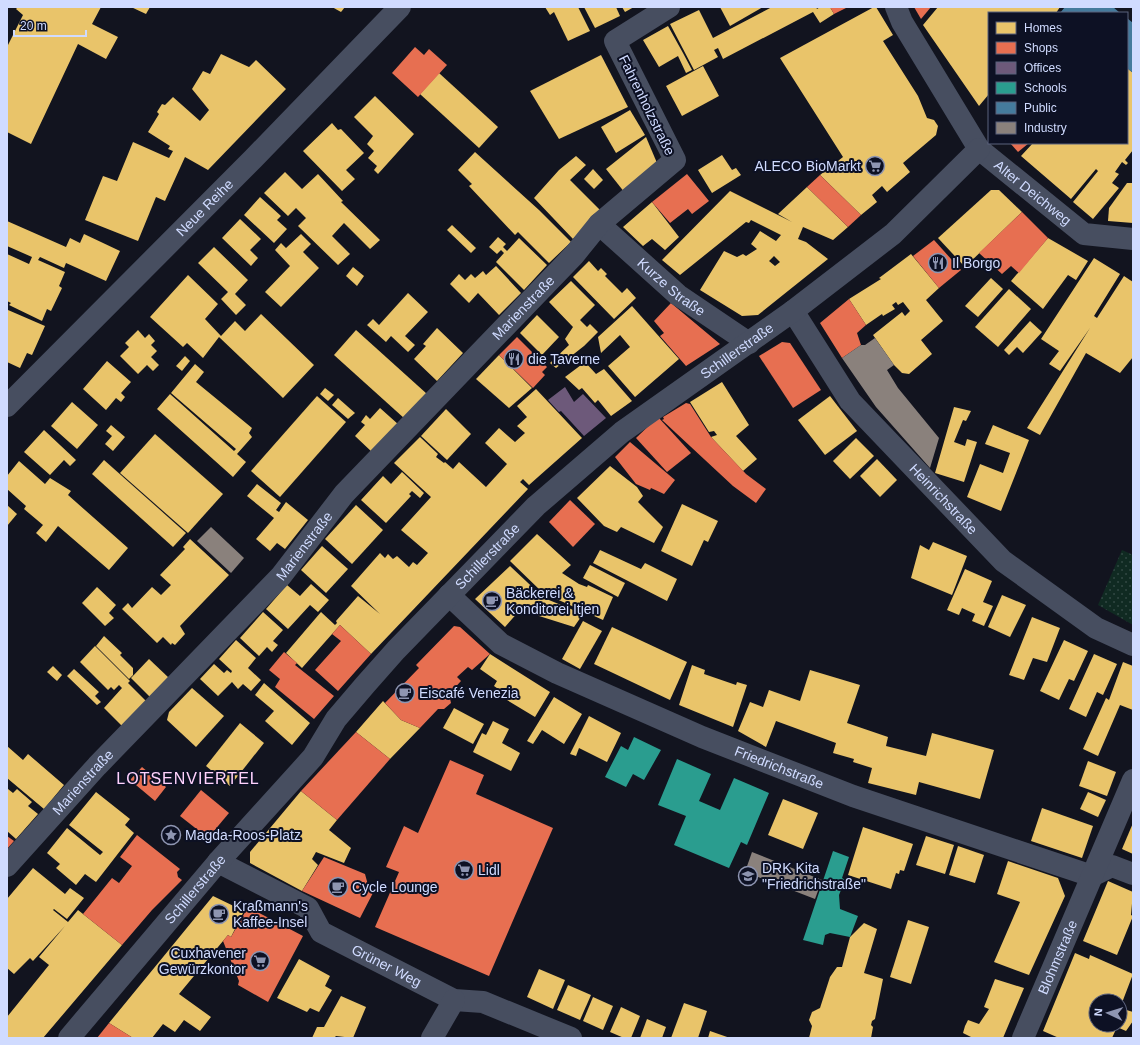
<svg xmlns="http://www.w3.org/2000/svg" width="1140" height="1045" font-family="Arial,sans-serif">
  <defs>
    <pattern id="grass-dots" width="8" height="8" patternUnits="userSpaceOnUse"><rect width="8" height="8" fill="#102a22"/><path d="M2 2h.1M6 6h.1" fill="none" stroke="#324843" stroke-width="1.8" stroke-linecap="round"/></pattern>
  </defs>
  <rect width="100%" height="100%" fill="#12141f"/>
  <polygon fill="url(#grass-dots)" points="1122,550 1133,555 1133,625 1098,605"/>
  <g fill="#e9c46a" fill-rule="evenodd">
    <polygon points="18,7 101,7 92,24 118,37 106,59 78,44 31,144 7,132 7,47 23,15 16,9"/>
    <polygon points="131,7 150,7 146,14"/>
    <polygon points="332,7 345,7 341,12"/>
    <polygon points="545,7 578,7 590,31 568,41 554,12 550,15"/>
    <polygon points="584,7 616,7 620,16 595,28"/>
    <polygon points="622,7 634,7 625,12"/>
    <polygon points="720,7 763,7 730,26"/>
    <polygon points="772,7 816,7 817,9 820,7 830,7 834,14 820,23 813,12 723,59 718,48 714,50 718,57 694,70 670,24 699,10 713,38"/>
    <polygon points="874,7 876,7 893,35 883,41 918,96 927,118 934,120 938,126 936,135 903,163 910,172 887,192 882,186 872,195 877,202 861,215 820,175 843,157 780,58"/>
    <polygon points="938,7 1060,7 1056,13 989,13 989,94 979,106 923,25"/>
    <polygon points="668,26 683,53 692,70 686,73 678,56 659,67 643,40"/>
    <polygon points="221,54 249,67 256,60 286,89 208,170 185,157 165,201 156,197 138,241 85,220 103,176 117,181 133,142 169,158 173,151 168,149 170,146 148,132 159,114 157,112 162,104 165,105 173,97 200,121 209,110 192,89 203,71 210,74"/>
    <polygon points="601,55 628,107 559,139 530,91"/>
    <polygon points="703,66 719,96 682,116 666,86"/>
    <polygon points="1127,68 1133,73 1133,150 1125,160 1128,163 1126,165 1122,162 1115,172 1119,174 1112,183 1119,188 1093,219 1073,202 1098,171 1096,169 1071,199 1021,156 1033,143 1127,143"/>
    <polygon points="439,73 498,127 479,148 420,94"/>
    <polygon points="375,96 414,134 378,174 374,170 377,166 368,158 374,151 367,144 373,136 354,117"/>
    <polygon points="630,110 645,135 616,153 601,127"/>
    <polygon points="332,123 338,130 341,129 364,153 346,170 355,179 342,191 303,151"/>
    <polygon points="646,137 657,163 625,193 606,169"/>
    <polygon points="475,152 539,210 571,242 549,263 518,232 515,235 469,186 472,184 458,170"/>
    <polygon points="722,155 732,170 736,168 741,175 712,193 698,170"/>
    <polygon points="576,156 586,165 570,180 600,210 573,239 534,198 559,170"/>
    <polygon points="593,169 603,180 594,189 584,179"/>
    <polygon points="285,172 302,189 318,174 343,201 341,202 380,240 370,249 344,223 332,236 350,254 338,265 298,226 306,218 296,208 288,216 264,193"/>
    <polygon points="1127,183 1133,183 1133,223 1108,221 1109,208"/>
    <path d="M807 187 848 227 833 240 803 227 798 239 806 242 828 259 758 315 742 316 700 290 724 251 737 257 743 254 746 256 757 249 751 244 760 231 776 241 781 235 751 220 749 223 746 222 680 275 662 260 730 191 792 222 778 214ZM774 256 780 262 775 266 769 261Z"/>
    <polygon points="991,190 999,190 1022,212 965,267 938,238"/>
    <polygon points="260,197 281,216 277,220 287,229 274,243 244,215"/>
    <polygon points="652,202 679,237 665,250 652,239 643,246 623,227"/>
    <polygon points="240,219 261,239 250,250 258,258 251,266 222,238"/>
    <polygon points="7,221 66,247 70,238 80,243 84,234 120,251 106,281 66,263 64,268 40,257 38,260 65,272 59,286 62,288 51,311 47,309 42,321 9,305 11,303 7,301 7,254 29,264 32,257 7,246"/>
    <polygon points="452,225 476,248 471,253 447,230"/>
    <polygon points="301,234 311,244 303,252 319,268 281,307 265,292 290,266 275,250 281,243 286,248"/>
    <polygon points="498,237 506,244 503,247 507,251 519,238 547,265 524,290 496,262 504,253 501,250 497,254 489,247"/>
    <polygon points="1048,238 1088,261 1076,280 1068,275 1043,309 1011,281"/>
    <polygon points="214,247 248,280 235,294 246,305 236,315 221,299 228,292 198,263"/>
    <polygon points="911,254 939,288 926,300 943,321 921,340 932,354 909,374 902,373 894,365 873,335 902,312 905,316 910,311 903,302 898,305 896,302 892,305 895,309 883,316 882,314 866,325 849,299 881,279 879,278"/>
    <polygon points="1094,258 1120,274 1094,316 1097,318 1124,276 1133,282 1133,357 1120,373 1086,353 1040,435 1027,428 1090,328 1060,371 1049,364 1059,351 1041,339"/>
    <polygon points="589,261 598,271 601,268 607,274 605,276 622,293 627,288 636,298 614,319 573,277"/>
    <polygon points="496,266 521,293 499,315 478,293 469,303 450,284 459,274 465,280 471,274 475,278 483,271 486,275"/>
    <polygon points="353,267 364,276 357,286 346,276"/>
    <polygon points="188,275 218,304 205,319 221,336 235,321 245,331 261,314 314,365 283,398 219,337 203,358 187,343 183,347 150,317"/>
    <polygon points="991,278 1003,289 978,317 965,306"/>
    <polygon points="571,281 595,305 580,320 587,327 590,324 598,332 584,346 556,368 550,363 569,345 565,339 573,327 549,302"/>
    <polygon points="1009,289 1031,309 998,347 975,327"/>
    <polygon points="408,293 428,312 405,336 415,345 408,352 391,336 386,342 367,325 373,319 379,325"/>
    <polygon points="632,306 679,359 635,397 608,366 630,347 620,335 601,353 598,337"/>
    <polygon points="8,310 45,326 32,355 27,353 20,368 7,362 7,312"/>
    <polygon points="537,315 559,337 542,355 520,333"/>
    <polygon points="1030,321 1042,332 1023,353 1017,347 1009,355 1004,350"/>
    <polygon points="437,328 463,353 437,381 414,359 426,346 423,344"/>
    <polygon points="138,330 145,338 149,334 155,341 151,345 157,351 151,357 159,365 153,371 147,365 138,374 120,356 129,347 125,343"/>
    <polygon points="356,330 427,394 405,419 334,355"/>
    <polygon points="499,355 532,388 509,408 476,379"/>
    <polygon points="185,356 190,361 182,371 176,366"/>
    <polygon points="107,361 131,382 121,393 125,397 121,402 116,398 106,410 83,389"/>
    <polygon points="585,362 596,374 604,369 632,401 611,416 598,400 595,403 582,388 579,390 565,377"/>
    <polygon points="195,364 204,372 196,382 252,428 249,433 252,437 237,454 246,462 233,477 157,409 170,394 234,451 236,449 171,393"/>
    <polygon points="722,382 749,425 736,436 757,459 743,471 711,437 717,435 714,431 709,432 690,402"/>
    <polygon points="325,388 334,395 328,401 320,394"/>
    <polygon points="536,389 582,438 529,485 523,479 520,482 528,489 371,654 340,625 302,668 286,653 321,612 335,625 337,623 336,621 358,596 380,614 351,586 380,553 385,558 388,554 393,559 397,556 409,567 413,562 417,565 428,553 401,530 431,497 394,463 420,437 438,454 436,457 444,463 445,462 453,469 459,462 486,487 507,464 485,443 499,428 515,442 525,433 517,426 527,417 517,406"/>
    <polygon points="317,396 346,422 280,497 251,471"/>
    <polygon points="830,396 857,431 825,455 798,420"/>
    <polygon points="338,398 355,413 348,419 332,405"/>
    <polygon points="72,402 98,425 77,449 51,426"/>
    <polygon points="954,407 971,411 966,421 963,420 954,442 965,446 967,439 977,442 964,482 935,473"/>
    <polygon points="380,408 399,425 373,453 355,436 365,425 361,422 366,415 370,419"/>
    <polygon points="446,409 471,434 447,460 421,436"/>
    <polygon points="111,425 125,437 113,451 105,444 112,436 106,431"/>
    <polygon points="993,425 1029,440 1001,511 967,497 980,464 1003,473 1010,453 985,444"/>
    <polygon points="44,430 76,460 70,466 64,460 50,475 24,452"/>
    <polygon points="155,434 223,494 188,533 120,473"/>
    <polygon points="856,438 874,456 850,479 833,461"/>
    <polygon points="877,459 897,480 880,497 860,476"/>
    <polygon points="104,460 186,533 173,547 92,474"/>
    <polygon points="19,461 45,484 50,478 71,491 68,495 128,548 109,570 58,526 46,542 36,533 43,525 24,509 26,506 7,489 7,476"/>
    <polygon points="610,466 637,487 643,496 638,502 663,527 654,543 621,527 617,532 604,526 577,498"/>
    <polygon points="402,472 424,493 420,498 412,491 409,494 411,496 386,523 361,500 383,476 391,484"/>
    <polygon points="257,484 281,503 276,510 279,512 286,502 308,520 285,549 277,543 270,551 256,539 274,518 247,496"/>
    <polygon points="682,504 718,521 708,542 704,540 692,566 661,551"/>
    <polygon points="7,505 17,514 7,526"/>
    <polygon points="356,505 383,530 352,564 325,539"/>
    <polygon points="537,534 571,565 562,573 579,584 587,587 588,585 613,597 603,620 552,597 546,590 543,593 510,561"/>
    <polygon points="190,539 229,575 180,626 185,634 175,645 172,643 171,645 163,637 157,643 122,609 128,603 132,608 152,587 161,595 171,585 160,575 185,549 183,547"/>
    <polygon points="933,542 967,556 952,595 911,578 920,545 929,550"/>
    <polygon points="322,546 348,569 326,593 301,570"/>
    <polygon points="600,550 641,569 645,563 677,579 667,601 593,563"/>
    <polygon points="590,565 625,583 618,597 583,578"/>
    <polygon points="510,566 544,598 583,614 574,627 520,610 505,627 475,599"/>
    <polygon points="965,569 992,581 983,602 993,606 984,626 972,621 975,614 962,608 959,615 947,610"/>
    <polygon points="311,584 329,600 318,612 310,605 288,629 266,609 287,585 300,596"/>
    <polygon points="97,587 116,605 109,613 114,618 105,626 82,603"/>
    <polygon points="1002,595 1026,605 1010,637 988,627"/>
    <polygon points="263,612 283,630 273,641 278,645 272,652 267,647 259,656 240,638"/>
    <polygon points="1032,617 1060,628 1047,662 1033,658 1024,680 1009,675"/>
    <polygon points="583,621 602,631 580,669 562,659"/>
    <polygon points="612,627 687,662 670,700 594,664"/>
    <polygon points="104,636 122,653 120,655 133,668 133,675 129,679 96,646"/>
    <polygon points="236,640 256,658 248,668 261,680 251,691 243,684 238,689 232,682 218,696 200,679 214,664 224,673 227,670 231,673 232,671 219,659"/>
    <polygon points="1064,640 1088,651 1074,681 1069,679 1059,700 1040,691"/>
    <polygon points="95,646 130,681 128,683 146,701 122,726 104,708 122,688 119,685 114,690 111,687 108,690 80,662"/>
    <polygon points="490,654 550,692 535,717 502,697 504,693 494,686 497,681 480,669"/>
    <polygon points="1094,654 1117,664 1103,695 1097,692 1086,717 1069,709"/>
    <polygon points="149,659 169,678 150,697 131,678"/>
    <polygon points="1123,662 1133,666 1133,710 1120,705 1098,756 1083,749 1106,698 1109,700"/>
    <polygon points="692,665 705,670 704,674 736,685 737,682 747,685 733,727 679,705"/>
    <polygon points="53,666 62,675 57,681 47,672"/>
    <polygon points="74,669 99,692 95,696 101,702 97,705 67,676"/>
    <polygon points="810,670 860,685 847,723 888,737 886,746 926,756 932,733 994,750 980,799 919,782 916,795 868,783 872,768 853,762 854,759 833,753 836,743 776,721 766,747 738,731 750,702 763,707 769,690 800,701"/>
    <polygon points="264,683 310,723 292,745 265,721 274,711 255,695"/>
    <polygon points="192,688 224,716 196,747 167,720 169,712"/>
    <polygon points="554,697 582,714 564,744 542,730 533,744 527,741"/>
    <polygon points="383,701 401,720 420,728 390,759 356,732"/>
    <polygon points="454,708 484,724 473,744 443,728"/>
    <polygon points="589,716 621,733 607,762 579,748 576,756 570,754"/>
    <polygon points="493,721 509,729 502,743 520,753 511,771 473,752 482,733 486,735"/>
    <polygon points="240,723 264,743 230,786 206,766"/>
    <polygon points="7,746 23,760 28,754 64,785 44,809 7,778"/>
    <polygon points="1088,761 1116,772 1107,796 1079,786"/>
    <polygon points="8,789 13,793 17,789 32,802 28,806 38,814 16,839 7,831"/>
    <polygon points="301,791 337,820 329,830 351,848 344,863 316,852 312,859 318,865 302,891 250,863 250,852"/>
    <polygon points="96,792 130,819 125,825 134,833 96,882 85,874 76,885 56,868 60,864 47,853 67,828 100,855 103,852 69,825"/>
    <polygon points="1088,792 1106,800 1098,817 1080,809"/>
    <polygon points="783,799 818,813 803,849 768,835"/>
    <polygon points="1042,808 1093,826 1082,858 1031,841"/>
    <polygon points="1133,823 1133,854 1122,849"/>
    <polygon points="863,827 913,844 904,871 900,870 899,874 896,873 891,889 848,875"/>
    <polygon points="926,836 954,845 945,874 916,865"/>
    <polygon points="958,846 984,855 975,883 949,875"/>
    <polygon points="1008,861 1058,878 1065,896 1029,975 994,962 1020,902 997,894"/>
    <polygon points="33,868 65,894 70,888 84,898 67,919 54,909 53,910 68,922 78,910 122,945 43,1038 7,1038 7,1017 49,965 39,957 65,926 33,961 30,958 14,974 7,968 7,899"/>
    <polygon points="1108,881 1133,892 1131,915 1133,916 1117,955 1083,941"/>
    <polygon points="213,896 244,911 231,937 228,935 179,994 211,1017 200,1031 184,1020 175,1032 163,1024 152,1038 133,1038 109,1023"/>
    <polygon points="908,920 929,927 911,984 890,977"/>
    <polygon points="864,923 877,929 864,973 883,979 875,1019 872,1021 871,1025 873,1027 871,1038 809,1038 812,1026 809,1020 812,1012 820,1008 830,977 837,967 842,967 850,937"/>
    <path d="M1075 953 1089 959 1090 955 1133 974 1120 1008 1133 1012V1021L1126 1031 1117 1027 1112 1038H1059L1043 1031ZM1096 1001H1120V1025H1096Z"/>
    <polygon points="299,959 330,976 325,986 332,990 319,1012 310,1008 307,1012 277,998"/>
    <polygon points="539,969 565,980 553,1009 527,997"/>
    <polygon points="995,979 1024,988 1003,1038 973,1038 963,1033 965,1026 968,1020 979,1024 989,1009 984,1007"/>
    <polygon points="568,985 591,995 580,1020 557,1010"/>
    <polygon points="341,996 366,1007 353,1038 336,1036 334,1038 312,1038 317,1027 324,1027"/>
    <polygon points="593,997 613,1006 603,1030 583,1021"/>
    <polygon points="684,1003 707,1011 698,1038 671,1038"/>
    <polygon points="621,1007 640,1016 631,1038 624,1038 610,1032"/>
    <polygon points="647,1019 666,1027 662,1038 640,1038"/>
    <polygon points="710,1031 730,1038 708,1038"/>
  </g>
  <g fill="#e76f51">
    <polygon points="830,7 848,7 834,14"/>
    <polygon points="914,7 931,7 921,19"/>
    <polygon points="415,47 424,55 429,49 447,65 418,97 392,73"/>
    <polygon points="1010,143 1029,143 1018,152"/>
    <polygon points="687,174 709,201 692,214 688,209 670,223 652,202"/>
    <polygon points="820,175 861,215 848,227 807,187"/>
    <polygon points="1022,212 1048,238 1019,273 1011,266 1002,274 979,253"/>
    <polygon points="934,240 961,270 939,288 913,256"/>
    <polygon points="849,299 866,325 857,333 861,345 842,358 820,323"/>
    <polygon points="671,303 720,344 686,366 660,336 664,333 654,321"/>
    <polygon points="517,337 547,367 542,372 545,375 533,388 499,355"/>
    <polygon points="782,342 790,343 821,390 793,408 759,356"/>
    <polygon points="686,403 690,404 711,437 746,474 766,489 756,503 733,486 662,420 664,419 663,417"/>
    <polygon points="658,417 691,453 667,472 636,438"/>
    <polygon points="630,442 675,480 664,494 651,488 650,490 636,484 615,457"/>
    <polygon points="570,500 595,524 573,547 549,522"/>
    <polygon points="340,625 371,654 338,691 315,670 341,641 332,634"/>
    <polygon points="454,626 460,627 490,654 472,670 468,667 457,677 461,681 449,694 451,703 444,709 438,709 420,728 401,720 385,703 419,668 416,665"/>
    <polygon points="284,652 297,663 295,665 334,696 314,719 275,687 280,679 269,670"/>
    <polygon points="356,732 390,759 337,820 301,791"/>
    <polygon points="450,760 484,775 476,794 553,828 489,976 375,927 399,872 386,867 404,826 418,833"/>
    <polygon points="142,767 166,787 155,801 130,780"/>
    <polygon points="201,790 229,813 208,838 180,816"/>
    <polygon points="137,835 180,869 177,872 178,877 182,880 152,910 122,945 83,914 112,878 119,883 132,866 120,857"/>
    <polygon points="7,836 14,841 7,849"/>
    <polygon points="324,857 365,874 368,885 375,889 360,918 302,891"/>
    <polygon points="248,907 303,936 268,1002 238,985 239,981 223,941 228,935 231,937"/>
    <polygon points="109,1023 133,1038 97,1038"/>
  </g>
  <polygon fill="#6d597a" points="565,387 574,402 583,394 606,418 584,436 561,411 559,412 548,400"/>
  <g fill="#2a9d8f">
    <polygon points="634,737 661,750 644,780 633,774 626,787 605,777 621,746 628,750"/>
    <polygon points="677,759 711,774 699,801 720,810 734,778 769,793 747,845 741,842 729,868 674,845 686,816 658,805"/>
    <polygon points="833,851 849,857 842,878 845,880 839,895 840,909 858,916 850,937 830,933 825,935 823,945 803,940"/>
  </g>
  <g fill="#457b9d">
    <polygon points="1065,7 1113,7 1120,13 1060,13"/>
    <polygon points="1127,18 1133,23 1133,73 1127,68"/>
  </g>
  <g fill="#8a817c">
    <polygon points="875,338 894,365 887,370 898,388 939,438 930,468 876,407 842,358 861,345 865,345"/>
    <polygon points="211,527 244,558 231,573 197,541"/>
    <polygon points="752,852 822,880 815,899 745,872"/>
  </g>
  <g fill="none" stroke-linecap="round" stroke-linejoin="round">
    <g stroke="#474e60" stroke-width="22">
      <path id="s1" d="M896 7 902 22 979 149 1084 234 1133 239"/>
      <path id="s2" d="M599 224 678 295 749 343"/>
      <path id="s3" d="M793 311 850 401 1003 561 1096 628 1133 645"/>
      <path id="s4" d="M7 406 253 159 400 7"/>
      <path id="s5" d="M449 595 501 644 557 673 702 737 853 796 1092 876 1112 866 1133 874"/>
      <path id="s6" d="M218 862 308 908 321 932 454 1000 483 1002 571 1038"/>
      <path id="s7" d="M7 866 97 766 281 576 344 494 574 255 599 224 675 160 615 41 669 7"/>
      <path id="s8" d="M69 1038 218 862 313 757 336 719 365 685 396 650 536 506 622 432 793 311 893 234 979 149"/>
      <polyline points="432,1038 454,1000"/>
      <path id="s9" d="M1023 1038 1133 780"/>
    </g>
  </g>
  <defs>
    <symbol id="supermarket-ring" viewBox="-11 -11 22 22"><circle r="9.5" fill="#0d1124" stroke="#8e95b1" stroke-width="1.5"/><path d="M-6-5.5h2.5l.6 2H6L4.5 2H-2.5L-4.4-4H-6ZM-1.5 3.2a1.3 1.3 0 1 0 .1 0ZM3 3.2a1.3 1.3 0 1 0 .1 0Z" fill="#8e95b1"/></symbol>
    <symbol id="restaurant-ring" viewBox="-11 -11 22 22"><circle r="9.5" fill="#0d1124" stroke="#8e95b1" stroke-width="1.5"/><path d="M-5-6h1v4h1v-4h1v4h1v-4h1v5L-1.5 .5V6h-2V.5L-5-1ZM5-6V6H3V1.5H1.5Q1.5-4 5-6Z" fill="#8e95b1"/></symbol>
    <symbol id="cafe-ring" viewBox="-11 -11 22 22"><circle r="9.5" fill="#0d1124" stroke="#8e95b1" stroke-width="1.5"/><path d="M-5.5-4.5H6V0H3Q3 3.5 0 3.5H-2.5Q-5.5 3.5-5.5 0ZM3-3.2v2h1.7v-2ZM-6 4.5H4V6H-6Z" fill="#8e95b1"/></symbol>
    <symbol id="sight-ring" viewBox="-11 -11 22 22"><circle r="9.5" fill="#0d1124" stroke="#8e95b1" stroke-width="1.5"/><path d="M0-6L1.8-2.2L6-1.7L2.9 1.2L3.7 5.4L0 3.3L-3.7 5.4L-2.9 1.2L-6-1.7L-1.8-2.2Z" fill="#8e95b1"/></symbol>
    <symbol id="school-ring" viewBox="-11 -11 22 22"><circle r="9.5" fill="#0d1124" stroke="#8e95b1" stroke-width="1.5"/><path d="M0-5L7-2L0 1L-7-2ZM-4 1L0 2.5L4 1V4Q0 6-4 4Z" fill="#8e95b1"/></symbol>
  </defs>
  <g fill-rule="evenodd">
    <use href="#supermarket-ring" x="864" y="155" width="22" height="22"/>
    <use href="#restaurant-ring" x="927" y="252" width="22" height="22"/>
    <use href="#restaurant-ring" x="503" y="348" width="22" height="22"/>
    <use href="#cafe-ring" x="481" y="590" width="22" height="22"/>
    <use href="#cafe-ring" x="394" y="682" width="22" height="22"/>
    <use href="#sight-ring" x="160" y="824" width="22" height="22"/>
    <use href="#supermarket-ring" x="453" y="859" width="22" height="22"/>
    <use href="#school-ring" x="737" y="865" width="22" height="22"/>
    <use href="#cafe-ring" x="327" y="876" width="22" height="22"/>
    <use href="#cafe-ring" x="208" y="903" width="22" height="22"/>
    <use href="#supermarket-ring" x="249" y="950" width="22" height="22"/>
  </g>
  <g text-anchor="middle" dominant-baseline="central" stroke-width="4" stroke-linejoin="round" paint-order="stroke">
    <g font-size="14" fill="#d0dbff" stroke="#0d1124">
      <text transform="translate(647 105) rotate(64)">Fahrenholzstraße</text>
      <text stroke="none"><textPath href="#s1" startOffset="234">Alter Deichweg</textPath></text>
      <text stroke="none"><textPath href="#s4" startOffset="280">Neue Reihe</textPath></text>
      <text stroke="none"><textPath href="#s2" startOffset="96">Kurze Straße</textPath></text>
      <text stroke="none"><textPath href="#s7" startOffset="761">Marienstraße</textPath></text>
      <text stroke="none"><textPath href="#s8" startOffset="963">Schillerstraße</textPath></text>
      <text stroke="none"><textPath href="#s3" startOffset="242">Heinrichstraße</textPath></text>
      <text stroke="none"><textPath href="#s7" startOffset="437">Marienstraße</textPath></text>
      <text stroke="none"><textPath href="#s8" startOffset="639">Schillerstraße</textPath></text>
      <text stroke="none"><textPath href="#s5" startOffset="376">Friedrichstraße</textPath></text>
      <text stroke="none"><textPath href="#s7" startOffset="113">Marienstraße</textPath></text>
      <text stroke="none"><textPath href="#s8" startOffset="195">Schillerstraße</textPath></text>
      <text stroke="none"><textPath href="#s9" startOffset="88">Blohmstraße</textPath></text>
      <text stroke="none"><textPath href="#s6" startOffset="202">Grüner Weg</textPath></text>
    </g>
    <g font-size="14" fill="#d0dbff" stroke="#0d1124" text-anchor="start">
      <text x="861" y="166" text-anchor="end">ALECO BioMarkt</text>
      <text x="952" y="263">Il Borgo</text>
      <text x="528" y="359">die Taverne</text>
      <text x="506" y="593">Bäckerei &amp;<tspan x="506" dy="16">Konditorei Itjen</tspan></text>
      <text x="419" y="693">Eiscafé Venezia</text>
      <text x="185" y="835">Magda-Roos-Platz</text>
      <text x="762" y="868">DRK Kita<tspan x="762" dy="16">"Friedrichstraße"</tspan></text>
      <text x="478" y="870">Lidl</text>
      <text x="352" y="887">Cycle Lounge</text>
      <text x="233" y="906">Kraßmann's<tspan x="233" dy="16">Kaffee-Insel</tspan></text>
      <text x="246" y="953" text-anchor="end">Cuxhavener<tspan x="246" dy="16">Gewürzkontor</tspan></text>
    </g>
    <g font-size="16" letter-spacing="1" fill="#ffd2fe" stroke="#0d1124">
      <text x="188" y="778">LOTSENVIERTEL</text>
    </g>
  </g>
  <rect width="1140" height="1045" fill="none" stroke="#d0dbff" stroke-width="16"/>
  <rect x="988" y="12" width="140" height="132" fill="#0d1124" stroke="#5b627c"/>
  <rect x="996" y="22" width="20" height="12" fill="#e9c46a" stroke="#5b627c"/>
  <text x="1024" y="32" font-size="12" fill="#d0dbff">Homes</text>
  <rect x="996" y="42" width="20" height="12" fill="#e76f51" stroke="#5b627c"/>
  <text x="1024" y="52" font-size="12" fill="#d0dbff">Shops</text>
  <rect x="996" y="62" width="20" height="12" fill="#6d597a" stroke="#5b627c"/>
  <text x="1024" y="72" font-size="12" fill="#d0dbff">Offices</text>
  <rect x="996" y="82" width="20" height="12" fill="#2a9d8f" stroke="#5b627c"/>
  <text x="1024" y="92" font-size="12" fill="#d0dbff">Schools</text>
  <rect x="996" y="102" width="20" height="12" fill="#457b9d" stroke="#5b627c"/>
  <text x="1024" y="112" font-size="12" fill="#d0dbff">Public</text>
  <rect x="996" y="122" width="20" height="12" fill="#8a817c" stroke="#5b627c"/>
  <text x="1024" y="132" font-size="12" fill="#d0dbff">Industry</text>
  <g transform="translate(1108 1013) rotate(274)"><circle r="19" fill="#0d1124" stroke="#5b627c"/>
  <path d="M0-3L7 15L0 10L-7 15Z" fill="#8e95b1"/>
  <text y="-6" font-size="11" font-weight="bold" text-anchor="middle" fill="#d0dbff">N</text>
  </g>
  <path d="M14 30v6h72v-6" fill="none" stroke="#d0dbff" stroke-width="2"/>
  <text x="20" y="30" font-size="12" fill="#d0dbff" stroke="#0d1124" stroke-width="3" paint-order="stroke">20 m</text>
</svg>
